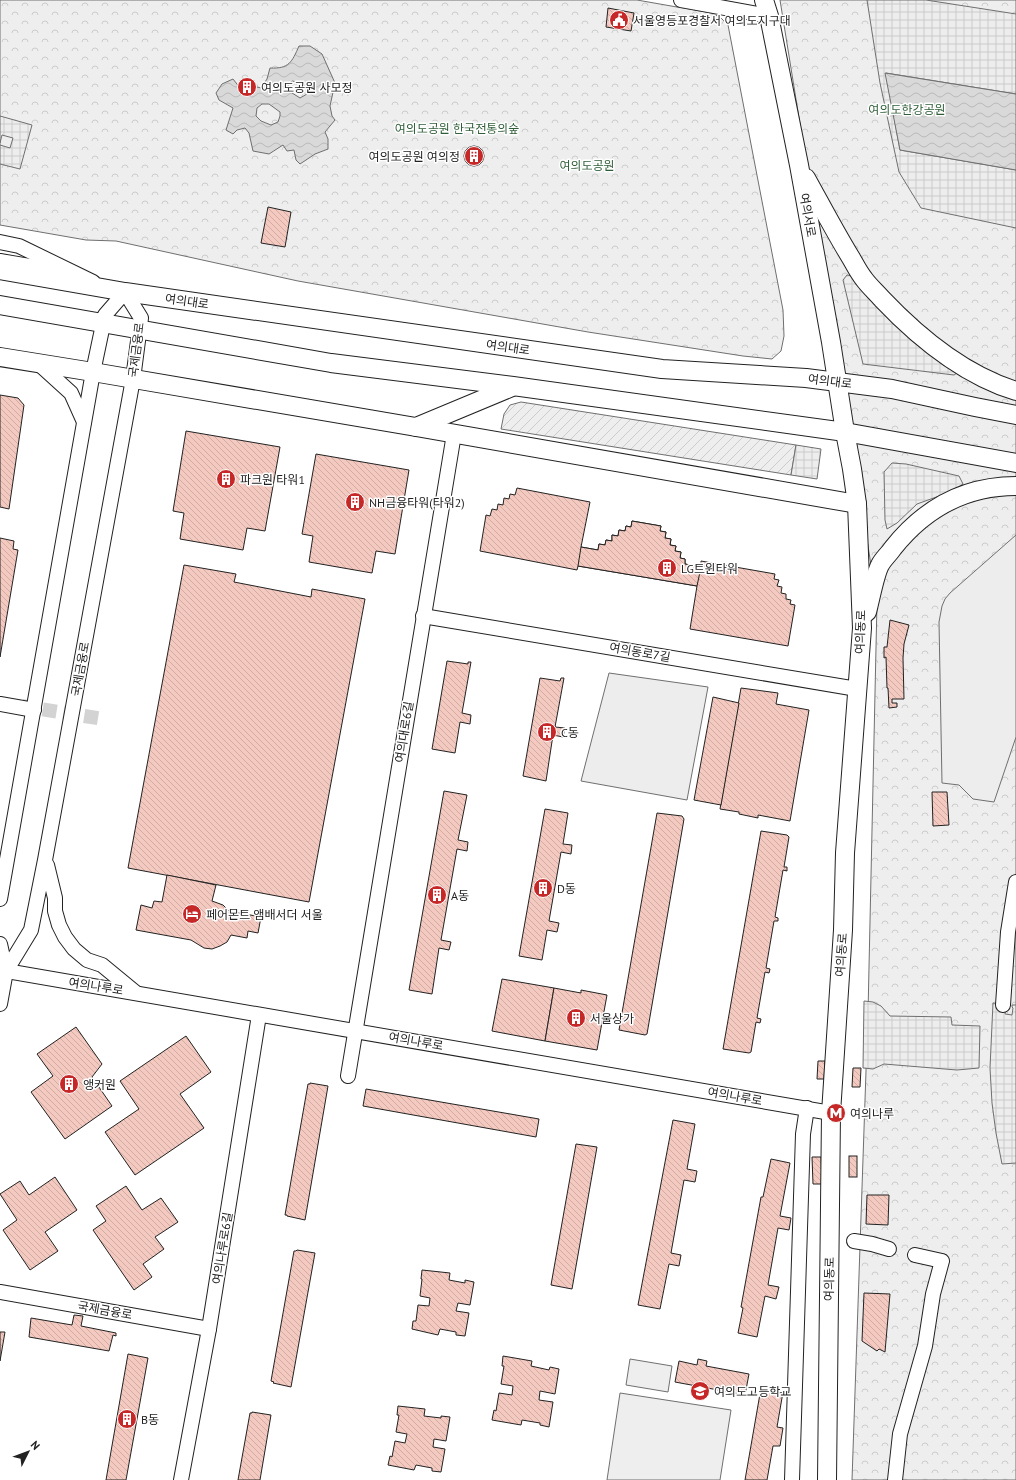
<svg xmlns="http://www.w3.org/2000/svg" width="1016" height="1480" font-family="'PT Sans','Noto Sans KR',sans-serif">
  <defs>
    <pattern id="forest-crowns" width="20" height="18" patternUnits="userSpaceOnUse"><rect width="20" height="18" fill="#eee"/><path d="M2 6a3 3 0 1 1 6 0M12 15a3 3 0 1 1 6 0" fill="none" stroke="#ccc"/></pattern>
    <pattern id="garden-furrows" width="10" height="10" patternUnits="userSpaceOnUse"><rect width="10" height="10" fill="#eee"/><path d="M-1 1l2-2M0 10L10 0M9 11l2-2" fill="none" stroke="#ccc"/></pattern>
    <pattern id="plaza-grid" width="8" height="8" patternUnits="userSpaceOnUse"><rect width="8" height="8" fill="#ededed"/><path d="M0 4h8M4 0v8" fill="none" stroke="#cbcbcb"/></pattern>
    <pattern id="water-waves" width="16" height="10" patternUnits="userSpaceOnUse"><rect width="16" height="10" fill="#d9d9d9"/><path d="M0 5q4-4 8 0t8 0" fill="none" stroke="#bababa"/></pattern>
    <pattern id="building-back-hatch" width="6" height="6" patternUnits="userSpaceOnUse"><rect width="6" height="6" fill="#f3c9c0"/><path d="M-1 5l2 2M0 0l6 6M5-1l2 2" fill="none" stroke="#d0aca5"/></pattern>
  </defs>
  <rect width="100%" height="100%" fill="#fff"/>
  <g fill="url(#forest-crowns)" stroke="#6f6f6f">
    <polygon points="0,0 637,0 711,13 720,17 728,25 783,310 784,336 781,351 772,359 743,356 588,332 298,281 116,241 86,240 0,225"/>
    <polygon points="780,0 1016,0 1016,1480 852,1480 868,1013 877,602"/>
  </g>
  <polygon fill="url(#garden-furrows)" stroke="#6f6f6f" points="521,402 796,445 791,475 501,429 504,414 510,405"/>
  <g fill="#eee" stroke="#6f6f6f">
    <polygon points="630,1359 672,1366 668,1392 626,1385"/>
    <polygon points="620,1393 731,1410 720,1480 607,1480"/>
  </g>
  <g fill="#ededed" stroke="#6f6f6f">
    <polygon points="1016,535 1016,737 994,802 973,799 959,785 942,783 939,622 942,606 945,599 950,593"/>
    <polygon points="609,673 708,687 687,800 581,781"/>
  </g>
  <g fill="url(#plaza-grid)" stroke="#6f6f6f">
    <polygon points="867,0 926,0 1016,14 1016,94 886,73 900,150 1016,170 1016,228 921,208 899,172 880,83"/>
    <polygon points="0,116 32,125 20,169 0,164 0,145 10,148 13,138 2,135 0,143"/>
    <polygon points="847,275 853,276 957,373 954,375 863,364 843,280"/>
    <polygon points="796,445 821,449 817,479 791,475"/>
    <polygon points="892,463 906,464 959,476 963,484 953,491 917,504 897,523 887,529 885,520 884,472"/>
    <polygon points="864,1001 873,1002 881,1006 890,1016 951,1017 952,1025 980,1026 979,1068 957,1070 884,1064 873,1069 863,1068"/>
    <polygon points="993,1003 1006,1005 1005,1014 1012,1015 1013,1008 1012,1007 1012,1005 1016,1005 1016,1163 1002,1164 996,1133 992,1103 990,1068"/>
  </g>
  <g fill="url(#water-waves)" stroke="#6f6f6f" fill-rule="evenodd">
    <path d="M299 46H310L322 54 335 83 330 106 332 116 335 120 325 132 328 139V149L315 154 300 164 296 160 294 150 287 151 283 145 269 154 253 151 249 133 245 128 237 130 233 134 226 130 233 108 219 100 216 93 222 84 233 79 240 88V91L252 93V90L257 87 261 88 267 79 270 68C289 69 292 62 299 46ZM292 81 302 83 307 88V94L300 98 289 91 287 87ZM262 104H269L280 112V116L278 122 271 125 261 121 256 116 257 108Z"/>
    <polygon points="885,73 1016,94 1016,170 900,150"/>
  </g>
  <g fill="url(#building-back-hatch)" stroke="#222">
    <polygon points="608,8 634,13 631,31 606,27"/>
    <polygon points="242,79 254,81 252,93 240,91"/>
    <circle cx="474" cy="156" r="10"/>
    <polygon points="268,207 291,212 285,247 261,243"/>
    <polygon points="0,395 18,398 24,405 9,509 0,507"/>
    <polygon points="186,431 280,447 265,531 247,528 243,550 180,539 184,513 173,511"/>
    <polygon points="316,454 409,470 395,554 376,551 372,573 309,562 313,536 302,534"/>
    <polygon points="517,488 590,502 581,547 598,550 599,544 605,545 606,540 612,541 612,535 618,536 619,530 625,531 626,526 631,527 632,521 661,526 660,531 666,532 665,538 671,539 670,545 676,546 675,551 681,552 680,558 685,559 685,564 701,567 701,561 775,574 774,579 779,580 777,586 782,587 781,593 786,594 786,599 791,600 790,604 795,605 788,646 690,629 697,586 578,566 577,570 480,551 486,515 490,516 492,509 497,510 498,504 503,505 504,498 509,499 510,494 515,495"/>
    <polygon points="632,521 661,526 660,531 666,532 665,538 671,539 670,545 676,546 675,551 681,552 680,558 685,559 685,564 701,567 697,586 578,566 581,547 598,550 599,544 605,545 606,540 612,541 612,535 618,536 619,530 625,531 626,526 631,527"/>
    <polygon points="0,538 14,541 13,549 18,550 0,657"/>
    <polygon points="184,565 236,574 234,582 311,597 312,589 365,599 309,902 128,868"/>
    <polygon points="890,620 909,625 904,644 903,658 904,699 892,699 892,703 897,703 897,707 889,708 888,688 887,688 886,657 884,658 884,647 887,647"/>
    <polygon points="447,661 468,664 468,662 471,662 462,713 471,715 470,724 460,722 455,753 432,749"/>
    <polygon points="540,678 560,681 561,678 564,678 555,727 565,728 563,737 553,735 546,781 523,776"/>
    <polygon points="741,688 778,693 776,704 809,710 790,821 758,815 758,818 739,814 739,812 720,809"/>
    <polygon points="713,697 739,703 721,805 694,800"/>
    <polygon points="444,791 467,795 458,840 468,842 467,851 457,849 441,940 451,942 449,950 439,948 432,994 409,990"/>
    <polygon points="932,792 947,792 949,825 933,826"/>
    <polygon points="545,809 568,813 563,844 572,845 571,854 561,852 549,921 559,923 557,932 547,930 542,960 519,956"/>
    <polygon points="657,813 682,816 684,819 647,1034 645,1035 619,1030"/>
    <polygon points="761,831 787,835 789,837 784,867 787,867 787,871 783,870 775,917 778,918 778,921 774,921 766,968 770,969 769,973 765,972 757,1018 761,1019 760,1023 756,1022 751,1052 749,1053 723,1049"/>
    <polygon points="167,875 216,885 212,901 223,905 229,911 261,917 258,933 248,931 247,938 231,935 227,942 220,946 212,949 204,948 191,940 136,930 141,905 152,908 154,901 162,902"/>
    <polygon points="502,979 554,988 545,1041 492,1031"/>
    <polygon points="554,988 581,993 581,990 607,995 597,1050 545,1041"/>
    <polygon points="76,1027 102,1064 92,1077 112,1106 65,1139 31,1092 53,1076 37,1054"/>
    <polygon points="186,1036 211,1072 180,1094 204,1128 135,1175 105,1132 139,1109 120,1081"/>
    <polygon points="818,1061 825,1061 824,1079 817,1079"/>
    <polygon points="853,1068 861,1068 860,1087 852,1087"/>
    <polygon points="310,1083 328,1086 305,1220 287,1216 287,1215 285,1215 308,1084 310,1084"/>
    <polygon points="366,1089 539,1119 536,1137 363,1106"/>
    <polygon points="673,1120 695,1124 687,1169 697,1171 695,1182 684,1180 671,1253 681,1255 679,1266 669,1264 660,1309 638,1305"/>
    <polygon points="576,1144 597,1147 572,1289 551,1285"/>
    <rect x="849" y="1156" width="8" height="21"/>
    <polygon points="812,1157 821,1157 822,1184 813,1184"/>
    <polygon points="771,1159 790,1163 780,1216 791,1218 789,1230 778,1228 768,1285 779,1287 776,1299 765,1296 757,1337 738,1333 743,1308 741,1307 761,1197 763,1197"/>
    <polygon points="55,1177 77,1210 45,1232 58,1251 30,1270 3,1230 17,1220 0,1194 20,1181 29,1195"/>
    <polygon points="126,1186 142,1210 161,1198 178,1222 155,1237 164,1249 143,1264 152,1277 134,1290 93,1230 106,1221 96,1206"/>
    <polygon points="867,1195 889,1195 888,1225 866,1224"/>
    <polygon points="297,1250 315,1253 291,1387 273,1383 274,1382 271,1381 294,1251 296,1251"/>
    <polygon points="422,1270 450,1273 449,1280 465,1283 465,1280 474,1282 470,1305 458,1303 456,1311 469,1313 465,1336 456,1335 456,1332 440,1329 438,1335 412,1329 413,1321 416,1321 418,1305 429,1306 430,1298 420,1296 422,1279 421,1279"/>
    <polygon points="864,1293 890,1294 885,1352 879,1349 877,1351 862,1341"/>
    <polygon points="74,1315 83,1316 81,1326 116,1333 116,1336 113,1335 109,1351 29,1337 31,1318 72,1325"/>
    <polygon points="0,1332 5,1332 0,1361"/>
    <polygon points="128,1354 148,1358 126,1480 106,1480"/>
    <polygon points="503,1356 532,1361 531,1366 549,1370 550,1367 559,1369 555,1394 540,1391 539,1400 553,1402 549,1427 540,1425 540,1423 522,1420 521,1425 492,1420 494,1410 496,1411 499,1393 512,1395 513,1386 501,1384 504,1366 502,1366"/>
    <polygon points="698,1359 707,1361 706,1366 749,1374 745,1395 675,1382 679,1361 697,1365"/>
    <polygon points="761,1388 780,1393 783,1392 777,1427 783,1428 780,1446 773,1446 767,1480 745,1480"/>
    <polygon points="398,1406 425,1409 424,1416 441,1418 441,1416 450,1417 446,1441 434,1439 433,1447 445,1449 441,1472 432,1471 432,1468 416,1465 414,1470 388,1465 390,1456 392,1457 395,1441 405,1443 407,1434 396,1432 399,1415 397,1415"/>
    <polygon points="252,1412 271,1415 260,1480 238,1480 250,1413 252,1413"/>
  </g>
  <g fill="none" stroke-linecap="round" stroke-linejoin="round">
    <polyline stroke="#d3d3d3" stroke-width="14" stroke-dasharray="14 7" stroke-linecap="butt" points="22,706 103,719"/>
    <defs>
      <g id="minor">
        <polyline points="681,0 769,16"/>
        <polyline points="0,242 19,246 93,282"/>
        <polyline points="0,261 59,271"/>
        <polyline points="38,363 71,393 84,422"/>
        <polyline points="423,616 857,689"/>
        <polyline points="0,704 34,710"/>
        <polyline points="47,865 55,898 55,911 59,925 65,937 74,949 87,960 102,965 136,993"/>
        <polyline points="0,899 93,372 105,315 125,292 141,318 133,379 45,860 31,930 6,971 0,1004"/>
        <polyline points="0,944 6,971"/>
        <polyline points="0,970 831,1113"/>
        <polyline points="1003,1005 1008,932 1016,882"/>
        <polyline points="348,1076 454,434"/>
        <polyline points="854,1241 872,1244 889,1249"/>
        <polyline points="0,1292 209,1329"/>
        <polyline points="181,1480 209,1329 259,1015"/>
        <polyline points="792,1480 803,1134 807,1108"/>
        <polyline points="895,1480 900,1434 925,1346 933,1294 942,1261 915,1255"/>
      </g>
      <g id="major">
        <polyline points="764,0 769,16 799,165 831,342 845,432 852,469 857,504 862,628 845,853 843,930 831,1113 827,1480"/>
        <path d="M806 178C821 205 835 232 851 258 855 265 859 273 864 279 869 286 876 292 882 299 919 338 964 375 1016 391"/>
        <polyline points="0,270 125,292 662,369 806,378 892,389 975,407 1016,415"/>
        <polyline points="0,305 331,363 513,386 845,432 1016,463"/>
        <polyline points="0,357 93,372 416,427 512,387"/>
        <polyline points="416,427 857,504"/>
        <path d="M867 612C870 601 875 574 880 565 883 559 889 554 893 548 924 509 965 486 1016 486"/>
      </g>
    </defs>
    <use href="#minor" stroke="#222" stroke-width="16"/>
    <use href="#major" stroke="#222" stroke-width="20"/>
    <use href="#minor" stroke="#fff" stroke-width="14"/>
    <use href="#major" stroke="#fff" stroke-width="18"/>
  </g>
  <defs>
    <symbol id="civic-disc" viewBox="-11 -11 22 22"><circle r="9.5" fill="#c62828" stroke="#fff"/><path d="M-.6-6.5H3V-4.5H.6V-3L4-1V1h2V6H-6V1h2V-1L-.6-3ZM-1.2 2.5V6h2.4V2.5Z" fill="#fff"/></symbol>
    <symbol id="building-disc" viewBox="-11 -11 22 22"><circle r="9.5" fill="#c62828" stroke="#fff"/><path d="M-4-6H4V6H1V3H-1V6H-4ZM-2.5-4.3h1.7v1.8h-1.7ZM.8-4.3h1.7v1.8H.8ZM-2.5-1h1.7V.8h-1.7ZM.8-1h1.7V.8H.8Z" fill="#fff"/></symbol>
    <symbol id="hotel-disc" viewBox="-11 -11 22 22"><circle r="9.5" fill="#c62828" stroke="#fff"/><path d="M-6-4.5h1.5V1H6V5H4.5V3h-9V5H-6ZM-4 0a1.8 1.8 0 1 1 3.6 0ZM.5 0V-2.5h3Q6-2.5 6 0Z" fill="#fff"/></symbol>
    <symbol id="metro-disc" viewBox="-11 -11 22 22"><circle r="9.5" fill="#c62828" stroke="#fff"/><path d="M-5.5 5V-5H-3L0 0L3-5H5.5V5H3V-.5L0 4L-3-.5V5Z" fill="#fff"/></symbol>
    <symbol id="school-disc" viewBox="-11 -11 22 22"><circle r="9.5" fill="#c62828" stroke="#fff"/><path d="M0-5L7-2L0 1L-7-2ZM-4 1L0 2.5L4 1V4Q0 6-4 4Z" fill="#fff"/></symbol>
  </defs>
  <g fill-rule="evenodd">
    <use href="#civic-disc" x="608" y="9" width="22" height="22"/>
    <use href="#building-disc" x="236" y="76" width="22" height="22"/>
    <use href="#building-disc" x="463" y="145" width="22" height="22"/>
    <use href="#building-disc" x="215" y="468" width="22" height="22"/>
    <use href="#building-disc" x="344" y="491" width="22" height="22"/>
    <use href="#building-disc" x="656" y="557" width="22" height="22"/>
    <use href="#building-disc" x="536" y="721" width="22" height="22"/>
    <use href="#building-disc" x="532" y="877" width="22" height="22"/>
    <use href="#building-disc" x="426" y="884" width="22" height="22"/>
    <use href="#hotel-disc" x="181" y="903" width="22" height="22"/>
    <use href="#building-disc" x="565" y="1007" width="22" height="22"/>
    <use href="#building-disc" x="58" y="1073" width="22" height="22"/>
    <use href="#metro-disc" x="825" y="1102" width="22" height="22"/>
    <use href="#school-disc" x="689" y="1380" width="22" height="22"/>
    <use href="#building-disc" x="116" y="1408" width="22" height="22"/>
  </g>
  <g text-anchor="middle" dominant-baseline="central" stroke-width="3" stroke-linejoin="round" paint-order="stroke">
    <g font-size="12" fill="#222" stroke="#fff" text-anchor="start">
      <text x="633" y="20">서울영등포경찰서 여의도지구대</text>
      <text x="261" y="87">여의도공원 사모정</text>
      <text x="460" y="156" text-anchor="end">여의도공원 여의정</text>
      <text x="240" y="479">파크원 타워1</text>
      <text x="369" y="502">NH금융타워(타워2)</text>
      <text x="681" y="568">LG트윈타워</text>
      <text x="561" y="732">C동</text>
      <text x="557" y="888">D동</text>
      <text x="451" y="895">A동</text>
      <text x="206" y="914">페어몬트 앰배서더 서울</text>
      <text x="590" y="1018">서울상가</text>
      <text x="83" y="1084">앵커원</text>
      <text x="850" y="1113">여의나루</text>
      <text x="714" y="1391">여의도고등학교</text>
      <text x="141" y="1419">B동</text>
    </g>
    <g font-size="12" fill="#2f5e38" stroke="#fff">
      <text x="907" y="109">여의도한강공원</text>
      <text x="457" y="128">여의도공원 한국전통의숲</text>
      <text x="587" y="165">여의도공원</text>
    </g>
    <g font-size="12" fill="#222" stroke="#fff">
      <text transform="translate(808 215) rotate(80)">여의서로</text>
      <text transform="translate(187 301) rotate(8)">여의대로</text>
      <text transform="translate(508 347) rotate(8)">여의대로</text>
      <text transform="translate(136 350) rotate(-83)">국제금융로</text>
      <text transform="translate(830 381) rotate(7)">여의대로</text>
      <text transform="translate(860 632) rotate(-88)">여의동로</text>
      <text transform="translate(640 652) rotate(10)">여의동로7길</text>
      <text transform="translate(80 669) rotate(-80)">국제금융로</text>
      <text transform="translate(404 732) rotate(-81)">여의대로6길</text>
      <text transform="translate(841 955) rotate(-86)">여의동로</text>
      <text transform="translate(96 986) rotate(9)">여의나루로</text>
      <text transform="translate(416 1041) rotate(10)">여의나루로</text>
      <text transform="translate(735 1096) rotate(10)">여의나루로</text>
      <text transform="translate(222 1248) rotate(-81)">여의나루로6길</text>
      <text transform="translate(829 1279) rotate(-89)">여의동로</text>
      <text transform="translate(105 1310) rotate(10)">국제금융로</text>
    </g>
  </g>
  <g transform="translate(28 1452) rotate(48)" stroke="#ffffff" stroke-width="3" paint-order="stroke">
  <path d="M0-3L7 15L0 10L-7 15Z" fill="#222222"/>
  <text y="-6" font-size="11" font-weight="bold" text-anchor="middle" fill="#222222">N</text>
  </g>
</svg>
